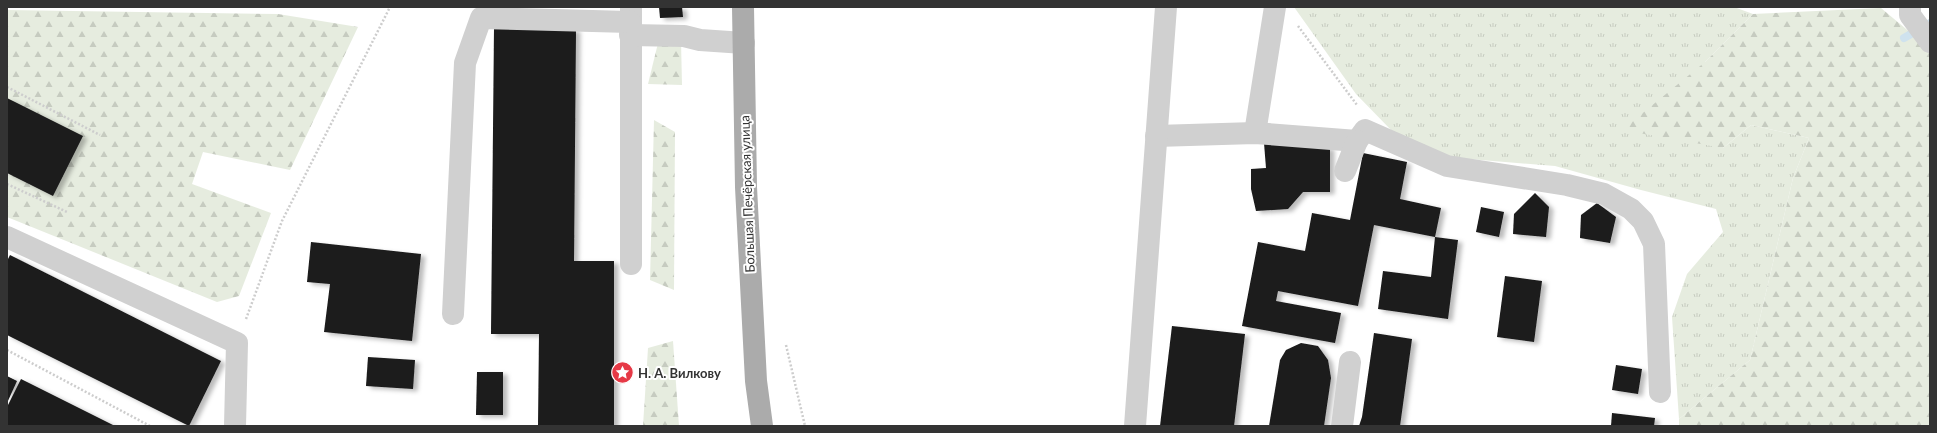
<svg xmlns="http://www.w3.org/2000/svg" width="1937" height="433" font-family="Lato,sans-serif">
  <defs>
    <pattern id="grass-tufts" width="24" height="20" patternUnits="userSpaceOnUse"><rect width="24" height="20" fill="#e6ecdf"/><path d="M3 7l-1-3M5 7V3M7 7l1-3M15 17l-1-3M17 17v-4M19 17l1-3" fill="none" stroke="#c6cbc0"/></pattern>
    <pattern id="forest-firs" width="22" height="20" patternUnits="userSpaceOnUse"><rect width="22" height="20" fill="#e6ecdf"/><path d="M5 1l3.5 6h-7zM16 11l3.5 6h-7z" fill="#c6cbc0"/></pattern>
    <filter id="shadow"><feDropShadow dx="4.5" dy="2.5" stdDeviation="2" flood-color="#0004"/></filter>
  </defs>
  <rect width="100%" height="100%" fill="#fff"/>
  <polygon fill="url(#grass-tufts)" points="1294,7 1734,7 1753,14 1705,62 1723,148 1751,125 1809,138 1793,178 1750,360 1679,419 1672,317 1687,274 1723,232 1716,209 1641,190 1555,166 1445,157 1392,131 1356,94"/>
  <g fill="url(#forest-firs)">
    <polygon points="1881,8 1930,49 1930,426 1679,426 1679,419 1750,360 1793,178 1809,138 1751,125 1723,148 1622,130 1705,62 1753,14"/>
    <polygon points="7,10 278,14 358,27 290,170 203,152 192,184 271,213 239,296 217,302 7,217"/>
    <polygon points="659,39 681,41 682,85 648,84"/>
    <polygon points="654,120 675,132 674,290 650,280"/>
    <polygon points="673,341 679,426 643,426 648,348"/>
  </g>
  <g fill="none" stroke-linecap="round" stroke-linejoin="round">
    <polyline stroke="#cfe2ee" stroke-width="8" points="1904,38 1930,23"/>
  </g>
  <g fill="#1a1a1a" filter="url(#shadow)">
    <polygon points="659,7 682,7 683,17 660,18"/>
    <polygon points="494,28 576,29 574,261 614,261 614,426 538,426 539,334 491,334"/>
    <polygon points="7,98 83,136 53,196 7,173"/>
    <polygon points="1264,143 1330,147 1330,192 1303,192 1288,209 1256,211 1251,189 1251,169 1266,168"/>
    <polygon points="1363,153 1407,162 1400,199 1441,208 1435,237 1374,225 1358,306 1278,291 1276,301 1341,313 1335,343 1242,326 1258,242 1305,251 1312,213 1350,220"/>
    <polygon points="1535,193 1549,207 1546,237 1513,234 1514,214"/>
    <polygon points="1597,203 1616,217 1610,243 1580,238 1581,215"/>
    <polygon points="1481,207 1504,212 1499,237 1476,232"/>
    <polygon points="1435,237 1458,240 1448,319 1378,309 1383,271 1431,277"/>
    <polygon points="311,242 421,254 412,341 324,332 330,284 307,282"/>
    <polygon points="10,255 221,361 189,426 7,335 7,261"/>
    <polygon points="1505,276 1542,281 1534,342 1497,337"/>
    <polygon points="1172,326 1245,334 1234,426 1160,426"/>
    <polygon points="1374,333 1412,339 1400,426 1359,426 1362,417"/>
    <polygon points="1301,343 1318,346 1328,360 1331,378 1324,426 1269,426 1280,360 1286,350"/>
    <polygon points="368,357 415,360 413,389 366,386"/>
    <polygon points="1616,365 1642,369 1638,394 1612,390"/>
    <polygon points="477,372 503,372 503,415 476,415"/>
    <polygon points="7,376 17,381 7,403"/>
    <polygon points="21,379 115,426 7,426 7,407"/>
    <polygon points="1612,413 1655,418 1654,426 1611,426"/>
  </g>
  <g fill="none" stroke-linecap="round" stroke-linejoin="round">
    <g stroke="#cdcdcd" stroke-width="2.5" stroke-dasharray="2 2" stroke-linecap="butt">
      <polyline points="1298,26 1357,105"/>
      <polyline points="7,87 100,135"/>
      <polyline points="7,175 8,174"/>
      <polyline points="7,184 67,212"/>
      <polyline points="246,319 282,221 390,7"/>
      <polyline points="786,345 805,426"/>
      <polyline points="7,350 150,426"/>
    </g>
    <g stroke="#d0d0d0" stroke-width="22">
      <polyline points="1910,7 1910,15 1930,42"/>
      <polyline points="631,8 631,264"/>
      <polyline points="630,35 684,36 700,40 744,43"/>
      <polyline points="1255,133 1275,7"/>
      <polyline points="1156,136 1255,133 1357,141 1365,130 1447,166 1567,185 1604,194 1631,209 1643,221 1654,244 1660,392"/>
      <polyline points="1345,171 1357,141"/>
      <polyline points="7,237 237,343 235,426"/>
      <polyline points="453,314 465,63 481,18 630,22"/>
      <polyline points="1135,426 1166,7"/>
      <polyline points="1342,426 1350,362"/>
    </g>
    <polyline stroke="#ababab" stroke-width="22" points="743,7 746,187 756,381 762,426"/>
  </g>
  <defs>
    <symbol id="sight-disc" viewBox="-11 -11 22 22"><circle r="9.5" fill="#e63946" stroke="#fff"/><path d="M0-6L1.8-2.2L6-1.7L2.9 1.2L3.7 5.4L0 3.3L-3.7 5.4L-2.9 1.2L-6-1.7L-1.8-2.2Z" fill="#fff"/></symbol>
  </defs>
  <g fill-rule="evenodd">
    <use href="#sight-disc" x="610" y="360" width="25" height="25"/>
  </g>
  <g text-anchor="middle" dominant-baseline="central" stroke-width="4" stroke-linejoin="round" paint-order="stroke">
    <g font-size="13" fill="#333" stroke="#fff">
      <text transform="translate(747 194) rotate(-92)">Большая Печёрская улица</text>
    </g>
    <g font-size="13" font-weight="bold" fill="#333" stroke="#fff" text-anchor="start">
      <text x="638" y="373">Н. А. Вилкову</text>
    </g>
  </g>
  <rect width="1937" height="433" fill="none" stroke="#333333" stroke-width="16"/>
</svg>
